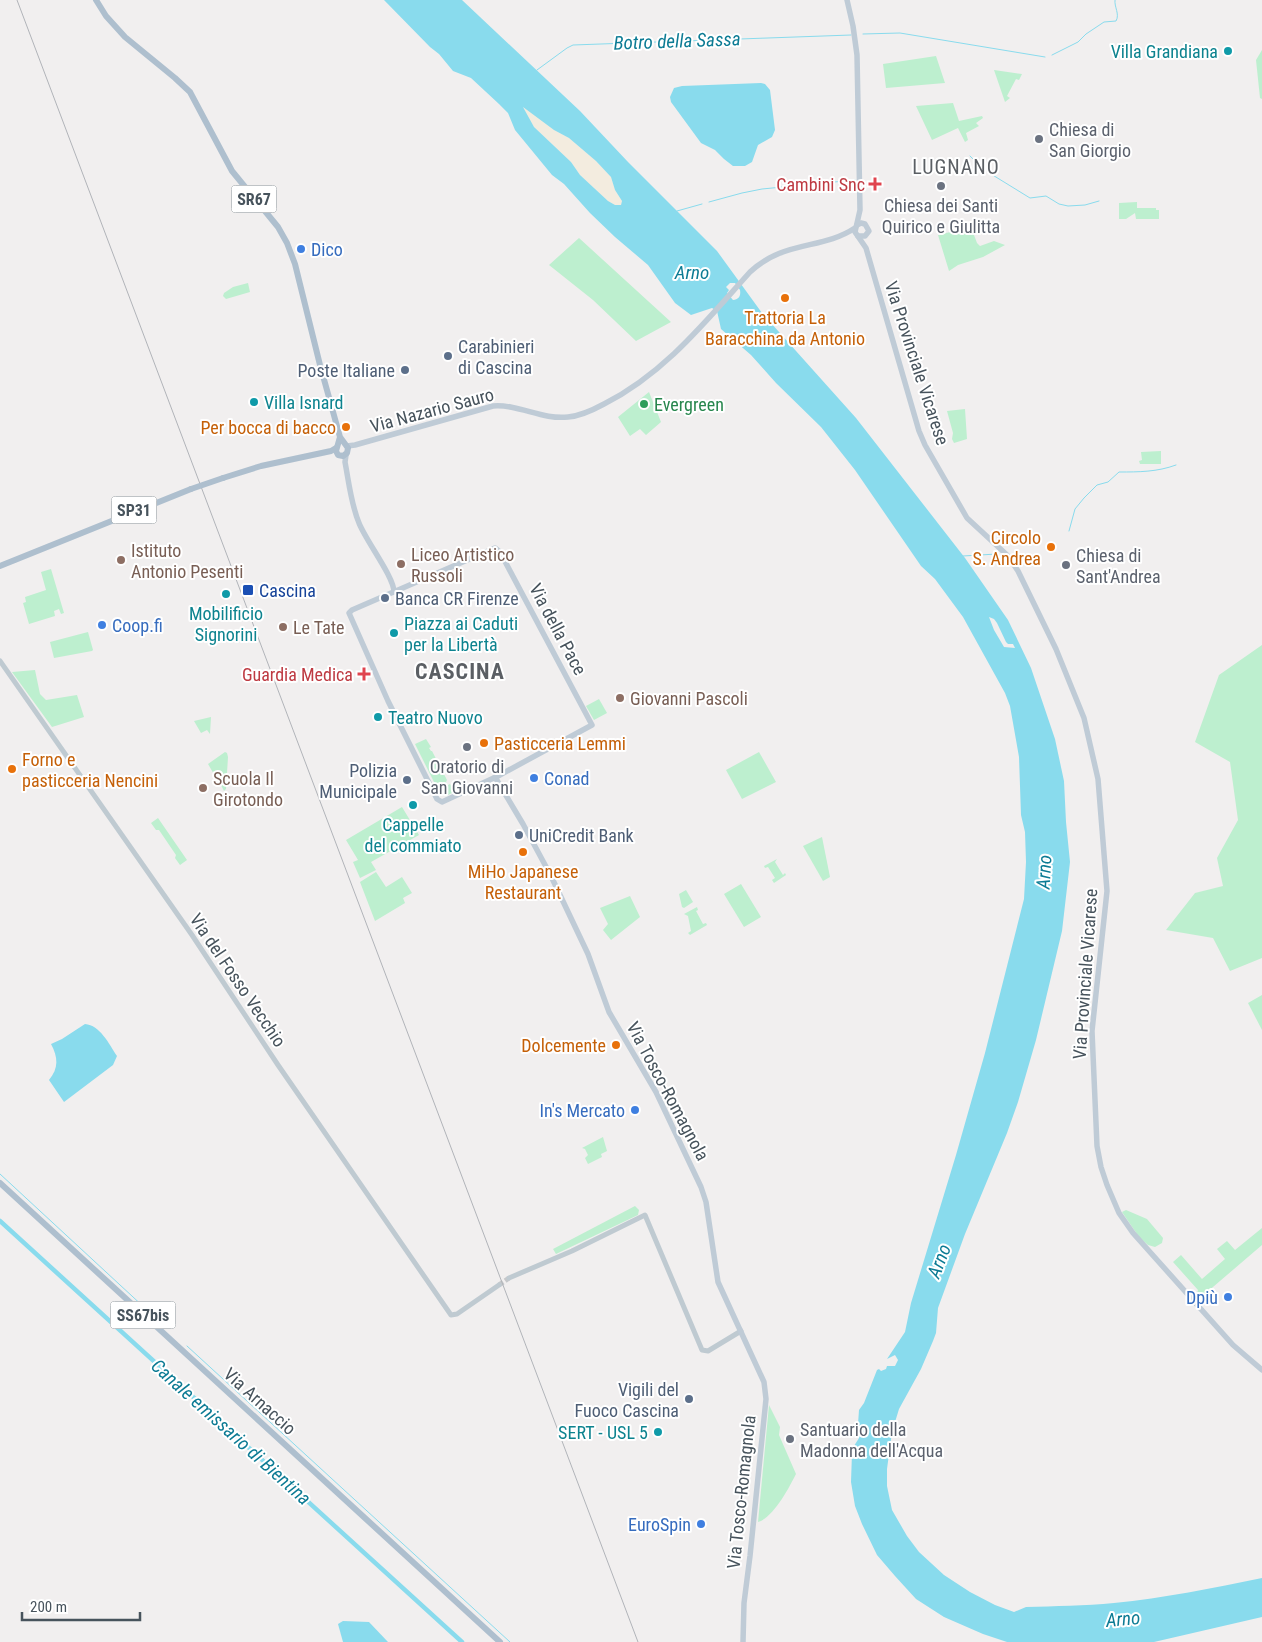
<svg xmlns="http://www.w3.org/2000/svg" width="1262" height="1642" font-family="'Roboto Condensed',sans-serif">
  <rect width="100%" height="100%" fill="#f1efef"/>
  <g fill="#bdefcf">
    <polygon points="1262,50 1262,99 1260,98 1256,60"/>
    <polygon points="936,56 945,83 886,88 883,64"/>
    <polygon points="994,70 1022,74 1019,80 1016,79 1007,96 1010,98 1005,102"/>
    <polygon points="953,103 959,121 982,116 983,118 976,123 979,126 966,133 968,140 965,142 958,128 932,140 916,106"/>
    <polygon points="1137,202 1137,208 1156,208 1156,210 1159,210 1159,219 1136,219 1135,213 1126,219 1119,219 1119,203"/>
    <polygon points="971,227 977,243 980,246 994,241 1005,245 983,257 958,265 949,271 938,235"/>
    <polygon points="579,238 671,322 636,341 593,300 549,265"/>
    <polygon points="248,283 250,292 226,299 223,296 224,293 233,287"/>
    <polygon points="649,392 661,422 646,435 640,429 630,436 618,417"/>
    <polygon points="965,409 967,439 954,443 952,439 953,433 947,411"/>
    <polygon points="1161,451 1161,464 1140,464 1139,461 1142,460 1141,452"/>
    <polygon points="51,569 64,613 61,614 59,609 54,611 55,616 29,624 23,603 26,602 25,597 46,590 41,572"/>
    <polygon points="88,632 93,650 92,651 54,658 50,642"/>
    <polygon points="1262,645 1262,958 1230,971 1213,938 1166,930 1195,893 1223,886 1217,858 1238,820 1230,762 1195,742 1219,675"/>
    <polygon points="35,670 40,694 46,700 77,695 84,717 52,727 12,672"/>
    <polygon points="599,699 607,713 594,720 586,706"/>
    <polygon points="211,717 210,734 207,730 201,733 194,721"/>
    <polygon points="426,739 431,747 429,748 431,751 432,751 447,780 446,782 448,785 450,784 454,792 446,796 440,794 415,744"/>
    <polygon points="225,752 227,753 228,757 226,789 224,791 221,785 223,780 221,776 215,776 208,764"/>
    <polygon points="759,752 776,782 742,799 726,770"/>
    <polygon points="402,807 419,835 371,862 376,870 360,878 353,862 358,860 346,840"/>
    <polygon points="158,818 187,860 180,865 175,858 176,855 159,830 156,830 151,823"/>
    <polygon points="822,837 830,877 823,881 803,846"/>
    <polygon points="777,859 775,862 783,875 785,873 786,875 774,883 772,880 775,878 768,867 765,868 764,866"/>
    <polygon points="376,872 386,887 402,877 412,893 403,898 405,903 375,921 360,882"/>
    <polygon points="741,884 761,917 744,927 724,894"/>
    <polygon points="686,890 693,902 684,908 682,907 679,894"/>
    <polygon points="630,896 640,917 611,940 603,930 608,924 600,908"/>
    <polygon points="697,907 698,910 696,911 703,924 706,923 707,925 690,935 688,933 691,931 688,916 684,914"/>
    <polygon points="1262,995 1262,1030 1248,1003"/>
    <polygon points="603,1137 607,1151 601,1154 602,1157 588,1164 585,1158 588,1155 585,1149 582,1148"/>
    <polygon points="635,1206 639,1210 638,1215 556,1254 553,1249"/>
    <polygon points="1126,1210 1147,1219 1163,1238 1162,1243 1155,1247 1148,1245 1139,1237 1122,1212"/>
    <polygon points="1262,1228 1262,1245 1199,1299 1196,1296 1198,1290 1173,1262 1181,1255 1202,1279 1225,1259 1217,1249 1227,1241 1235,1250"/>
    <path d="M769 1405 780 1427 779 1435 796 1474C789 1488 773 1518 758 1522Z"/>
  </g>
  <polygon fill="#f3ecdf" points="524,106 554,130 569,138 596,161 611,177 615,190 622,201 621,205 615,205 608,201 580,175 571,162 534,127 525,113"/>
  <g fill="#89dbed" fill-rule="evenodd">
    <path d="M384 0H462L580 111 628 162 717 251 762 313 856 418 965 558 1008 620 1031 668 1055 739 1064 781 1066 822 1070 862 1062 931 1036 1040 1018 1102 1007 1133 965 1234 938 1308 936 1333 933 1341 921 1369 899 1409 892 1432 887 1469V1486L892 1510 907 1536 919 1552 944 1575 970 1592 995 1605 1014 1612 1026 1607C1055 1606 1085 1606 1114 1603 1164 1598 1213 1588 1262 1578V1617L1154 1642H1007L983 1634 944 1617 916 1599 895 1576 877 1555 862 1524 855 1506 851 1482 852 1453 854 1446 859 1438 858 1424 859 1410 864 1403 877 1370 879 1369 881 1371 886 1369 887 1366H895L898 1360 895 1355 887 1359 905 1332 911 1303 956 1155 985 1053 1024 899 1026 862 1025 832 1021 815 1019 757 1010 706 1005 693 963 617 935 579 921 566 855 470 821 427 776 383 751 355 721 329 717 311 712 308 691 315 675 303 648 265 615 237 590 213 564 184 552 175 515 130 508 113 499 104 471 78 453 71 439 54 430 47ZM523 107 554 130 569 138 596 161 611 177 615 190 622 201 621 205H615L608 201 580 175 571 162 534 127ZM730 283H735L740 290C741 296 739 299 733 300L727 293 729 290 726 287ZM989 617 994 619 997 623 1006 642 1008 644H1013L1015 648 1004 647 994 630Z"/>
    <polygon points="761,83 765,84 770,90 775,130 772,137 758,145 752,162 745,166 733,166 724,159 715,150 701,143 671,102 670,97 674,88 682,86"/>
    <path d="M85 1024C100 1025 109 1044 117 1056L113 1065 64 1102 49 1080C59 1068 58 1057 51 1044L62 1039Z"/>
    <polygon points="343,1621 369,1622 388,1642 343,1642 338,1624"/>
  </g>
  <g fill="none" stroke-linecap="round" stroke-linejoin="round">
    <g stroke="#89dbed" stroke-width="1">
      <polyline points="863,34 900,33 1045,57"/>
      <path d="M1052 55 1078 42 1086 34 1104 22 1116 21C1120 14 1114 7 1115 0"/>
      <polyline points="537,70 567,48 573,45 851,35"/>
      <polyline points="970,156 976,162 986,168 991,174 1030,198 1046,196 1059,204 1068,206 1085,205 1099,201"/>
      <polyline points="709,202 742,193 762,189 855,180"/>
      <polyline points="677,211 702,204"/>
      <path d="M1069 531 1075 509 1084 498 1097 485 1108 482 1119 472C1139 472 1157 472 1176 465"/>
      <polyline points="963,556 997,554"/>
      <polyline points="0,1174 159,1321"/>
      <polyline points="187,1346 510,1642"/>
    </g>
    <polyline stroke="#89dbed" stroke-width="4.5" points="0,1221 462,1642"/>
    <polyline stroke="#c6c8ca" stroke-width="5" stroke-dasharray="5 2.5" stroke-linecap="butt" points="499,1285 509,1278"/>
    <g stroke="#bfcad1" stroke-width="5">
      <polyline points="0,661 192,935 278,1065 451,1315 457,1314 499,1285"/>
      <polyline points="509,1278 572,1251 645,1215 702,1350 708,1351 741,1331"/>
    </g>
    <g stroke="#bfcbd6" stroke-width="5.5">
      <polyline points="847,0 853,26 857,55 860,210 855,232 866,248 919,431 925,445 967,518 1007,555 1018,571 1056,649 1084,718 1098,779 1107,891 1092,1031 1097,1146 1101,1167 1107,1185 1119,1213 1133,1233 1233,1345 1262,1370"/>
      <polyline points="857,225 861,223 865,224 869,231 865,236 858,236"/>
      <path d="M347 446 355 445 493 406C519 404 542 420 568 417 581 416 593 410 604 404 664 374 706 321 750 272 784 240 822 250 855 228"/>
      <path d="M346 455 345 462C349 483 351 504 359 523 366 541 394 577 394 592"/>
      <polygon points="495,548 500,552 592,725 498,776 442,802 437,799 388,701 349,613 352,610"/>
      <polyline points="495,777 523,824 551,876 588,954 609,1012 656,1092 701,1187 706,1202 718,1282 764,1382 766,1399 750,1556 744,1603 743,1642"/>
    </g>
    <g stroke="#aebfce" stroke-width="6">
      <polyline points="96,0 106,16 125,37 175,78 190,92 232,171 278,227 287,243 295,264 320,365 340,437 348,448 347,453 343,456 338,455 336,451 340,437"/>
      <polyline points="223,478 261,466 331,451 336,448"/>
      <polyline points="0,566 191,489"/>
      <polyline points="0,1183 500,1642"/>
    </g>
    <polyline stroke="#b1b4b9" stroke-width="1" points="17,0 638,1642"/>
    <polyline stroke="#aebfce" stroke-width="6" points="191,489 223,478"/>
  </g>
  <g fill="#0f9aa8" stroke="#fff" stroke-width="2">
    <circle cx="1228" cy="51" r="5"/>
    <circle cx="254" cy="402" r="5"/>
    <circle cx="226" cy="594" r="5"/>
    <circle cx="394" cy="633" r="5"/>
    <circle cx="378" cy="717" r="5"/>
    <circle cx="413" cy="805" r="5"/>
    <circle cx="658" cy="1432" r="5"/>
  </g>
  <g fill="#6b7280" stroke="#fff" stroke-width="2">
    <circle cx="1039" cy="139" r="5"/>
    <circle cx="941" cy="186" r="5"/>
    <circle cx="1066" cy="565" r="5"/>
    <circle cx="467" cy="747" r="5"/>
    <circle cx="790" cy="1439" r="5"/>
  </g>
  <g fill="#e0444e" stroke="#fff" stroke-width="2">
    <path d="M872.5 176.5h5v5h5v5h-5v5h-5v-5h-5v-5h5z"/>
    <path d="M361.5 666.5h5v5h5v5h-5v5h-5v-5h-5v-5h5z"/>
  </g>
  <g fill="#3f7fe0" stroke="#fff" stroke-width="2">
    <circle cx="301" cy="249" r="5"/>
    <circle cx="102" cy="625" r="5"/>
    <circle cx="534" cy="778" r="5"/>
    <circle cx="635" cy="1110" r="5"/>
    <circle cx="1228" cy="1297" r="5"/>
    <circle cx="701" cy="1524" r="5"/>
  </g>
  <g fill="#e8710a" stroke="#fff" stroke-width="2">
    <circle cx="785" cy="298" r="5"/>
    <circle cx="346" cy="427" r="5"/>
    <circle cx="1051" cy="547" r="5"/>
    <circle cx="484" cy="743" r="5"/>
    <circle cx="12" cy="769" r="5"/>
    <circle cx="523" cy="852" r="5"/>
    <circle cx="616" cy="1045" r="5"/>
  </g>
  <g fill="#5c6f8a" stroke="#fff" stroke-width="2">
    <circle cx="448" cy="356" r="5"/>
    <circle cx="405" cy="370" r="5"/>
    <circle cx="385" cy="598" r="5"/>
    <circle cx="407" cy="780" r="5"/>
    <circle cx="519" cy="835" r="5"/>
    <circle cx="689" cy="1399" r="5"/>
  </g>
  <circle fill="#2e9e5b" stroke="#fff" stroke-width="2" cx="644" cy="404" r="5"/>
  <g fill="#8d6e63" stroke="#fff" stroke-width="2">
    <circle cx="121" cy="560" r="5"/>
    <circle cx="401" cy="564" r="5"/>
    <circle cx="283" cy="627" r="5"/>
    <circle cx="620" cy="698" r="5"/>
    <circle cx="203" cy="788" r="5"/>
  </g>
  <rect fill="#1a4fb4" stroke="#fff" stroke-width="2" x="242" y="584" width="12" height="12" rx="2.5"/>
  <g text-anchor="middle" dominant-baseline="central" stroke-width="4" stroke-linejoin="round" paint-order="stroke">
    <g fill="#fff" stroke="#7e878d" stroke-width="1">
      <rect x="231.5" y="185.5" width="45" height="27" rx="4"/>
      <rect x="111.5" y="496.5" width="45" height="27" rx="4"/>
      <rect x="110.5" y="1301.5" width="65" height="27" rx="4"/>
    </g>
    <g font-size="16" font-weight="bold" fill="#47535c">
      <text x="254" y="199">SR67</text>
      <text x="134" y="510">SP31</text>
      <text x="143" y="1315">SS67bis</text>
    </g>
    <g font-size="18" fill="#0d838f" stroke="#fff" text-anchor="start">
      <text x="1218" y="51" text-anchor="end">Villa Grandiana</text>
      <text x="264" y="402">Villa Isnard</text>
      <text x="226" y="613" text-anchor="middle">Mobilificio<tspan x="226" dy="21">Signorini</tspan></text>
      <text x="404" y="623">Piazza ai Caduti<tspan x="404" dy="21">per la Libertà</tspan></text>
      <text x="388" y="717">Teatro Nuovo</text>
      <text x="413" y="824" text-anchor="middle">Cappelle<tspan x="413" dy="21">del commiato</tspan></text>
      <text x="648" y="1432" text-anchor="end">SERT - USL 5</text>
    </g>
    <g font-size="18" fill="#5b616d" stroke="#fff" text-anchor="start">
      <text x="1049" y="129">Chiesa di<tspan x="1049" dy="21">San Giorgio</tspan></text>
      <text x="941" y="205" text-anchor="middle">Chiesa dei Santi<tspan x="941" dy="21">Quirico e Giulitta</tspan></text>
      <text x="1076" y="555">Chiesa di<tspan x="1076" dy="21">Sant'Andrea</tspan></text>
      <text x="467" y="766" text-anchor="middle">Oratorio di<tspan x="467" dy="21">San Giovanni</tspan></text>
      <text x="800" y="1429">Santuario della<tspan x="800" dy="21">Madonna dell'Acqua</tspan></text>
    </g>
    <g font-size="18" fill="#be3a42" stroke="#fff" text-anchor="end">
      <text x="865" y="184">Cambini Snc</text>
      <text x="353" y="674">Guardia Medica</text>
    </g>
    <g font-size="18" fill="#366cbe" stroke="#fff" text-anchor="start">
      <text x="311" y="249">Dico</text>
      <text x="112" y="625">Coop.fi</text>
      <text x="544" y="778">Conad</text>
      <text x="625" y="1110" text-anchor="end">In's Mercato</text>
      <text x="1218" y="1297" text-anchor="end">Dpiù</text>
      <text x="691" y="1524" text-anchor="end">EuroSpin</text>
    </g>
    <g font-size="18" fill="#c56008" stroke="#fff" text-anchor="end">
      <text x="785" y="317" text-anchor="middle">Trattoria La<tspan x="785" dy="21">Baracchina da Antonio</tspan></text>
      <text x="336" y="427">Per bocca di bacco</text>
      <text x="1041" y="537">Circolo<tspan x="1041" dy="21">S. Andrea</tspan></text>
      <text x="494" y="743" text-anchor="start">Pasticceria Lemmi</text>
      <text x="22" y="759" text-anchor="start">Forno e<tspan x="22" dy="21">pasticceria Nencini</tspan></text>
      <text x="523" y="871" text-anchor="middle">MiHo Japanese<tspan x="523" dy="21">Restaurant</tspan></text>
      <text x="606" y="1045">Dolcemente</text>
    </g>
    <g font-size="18" fill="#4e5e75" stroke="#fff" text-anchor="start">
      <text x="458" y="346">Carabinieri<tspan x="458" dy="21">di Cascina</tspan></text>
      <text x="395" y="370" text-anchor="end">Poste Italiane</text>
      <text x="395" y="598">Banca CR Firenze</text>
      <text x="397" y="770" text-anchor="end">Polizia<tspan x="397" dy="21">Municipale</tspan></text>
      <text x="529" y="835">UniCredit Bank</text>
      <text x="679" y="1389" text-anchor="end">Vigili del<tspan x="679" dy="21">Fuoco Cascina</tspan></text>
    </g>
    <g font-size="18" fill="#47535c" stroke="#fff">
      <text transform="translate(917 363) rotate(72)">Via Provinciale Vicarese</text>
      <text transform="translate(432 410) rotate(-15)">Via Nazario Sauro</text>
      <text transform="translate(558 629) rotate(62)">Via della Pace</text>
      <text transform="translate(1085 974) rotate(-86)">Via Provinciale Vicarese</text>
      <text transform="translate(238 980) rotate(56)">Via del Fosso Vecchio</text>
      <text transform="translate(668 1091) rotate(62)">Via Tosco-Romagnola</text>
      <text transform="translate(260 1401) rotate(42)">Via Arnaccio</text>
      <text transform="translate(741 1492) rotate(-84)">Via Tosco-Romagnola</text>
    </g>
    <g font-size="18" fill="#27864d" stroke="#fff" text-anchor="start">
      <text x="654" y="404">Evergreen</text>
    </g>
    <g font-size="18" fill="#785e54" stroke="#fff" text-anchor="start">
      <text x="131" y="550">Istituto<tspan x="131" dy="21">Antonio Pesenti</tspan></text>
      <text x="411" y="554">Liceo Artistico<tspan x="411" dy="21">Russoli</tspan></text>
      <text x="293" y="627">Le Tate</text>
      <text x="630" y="698">Giovanni Pascoli</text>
      <text x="213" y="778">Scuola Il<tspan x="213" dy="21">Girotondo</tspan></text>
    </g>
    <g font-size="18" fill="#164399" stroke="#fff" text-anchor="start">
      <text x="259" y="590">Cascina</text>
    </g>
    <g font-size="19" font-style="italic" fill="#0c7b94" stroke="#fff">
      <text transform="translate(677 41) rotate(-2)">Botro della Sassa</text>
      <text x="692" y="272">Arno</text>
      <text transform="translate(1044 872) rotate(-87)">Arno</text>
      <text transform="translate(939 1261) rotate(-69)">Arno</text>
      <text transform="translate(231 1432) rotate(42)">Canale emissario di Bientina</text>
      <text transform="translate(1123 1619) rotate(-5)">Arno</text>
    </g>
    <g font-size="20" letter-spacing="1" fill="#5b5f64" stroke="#fff">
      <text x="956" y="167">LUGNANO</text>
    </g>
    <g font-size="22" font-weight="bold" letter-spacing="1" fill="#5b5f64" stroke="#fff">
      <text x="460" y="671">CASCINA</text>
    </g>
  </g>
  <path d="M22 1612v8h118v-8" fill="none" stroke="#47535c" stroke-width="2.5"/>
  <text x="30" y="1612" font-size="15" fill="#47535c" stroke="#ffffff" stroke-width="4" paint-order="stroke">200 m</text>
</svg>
